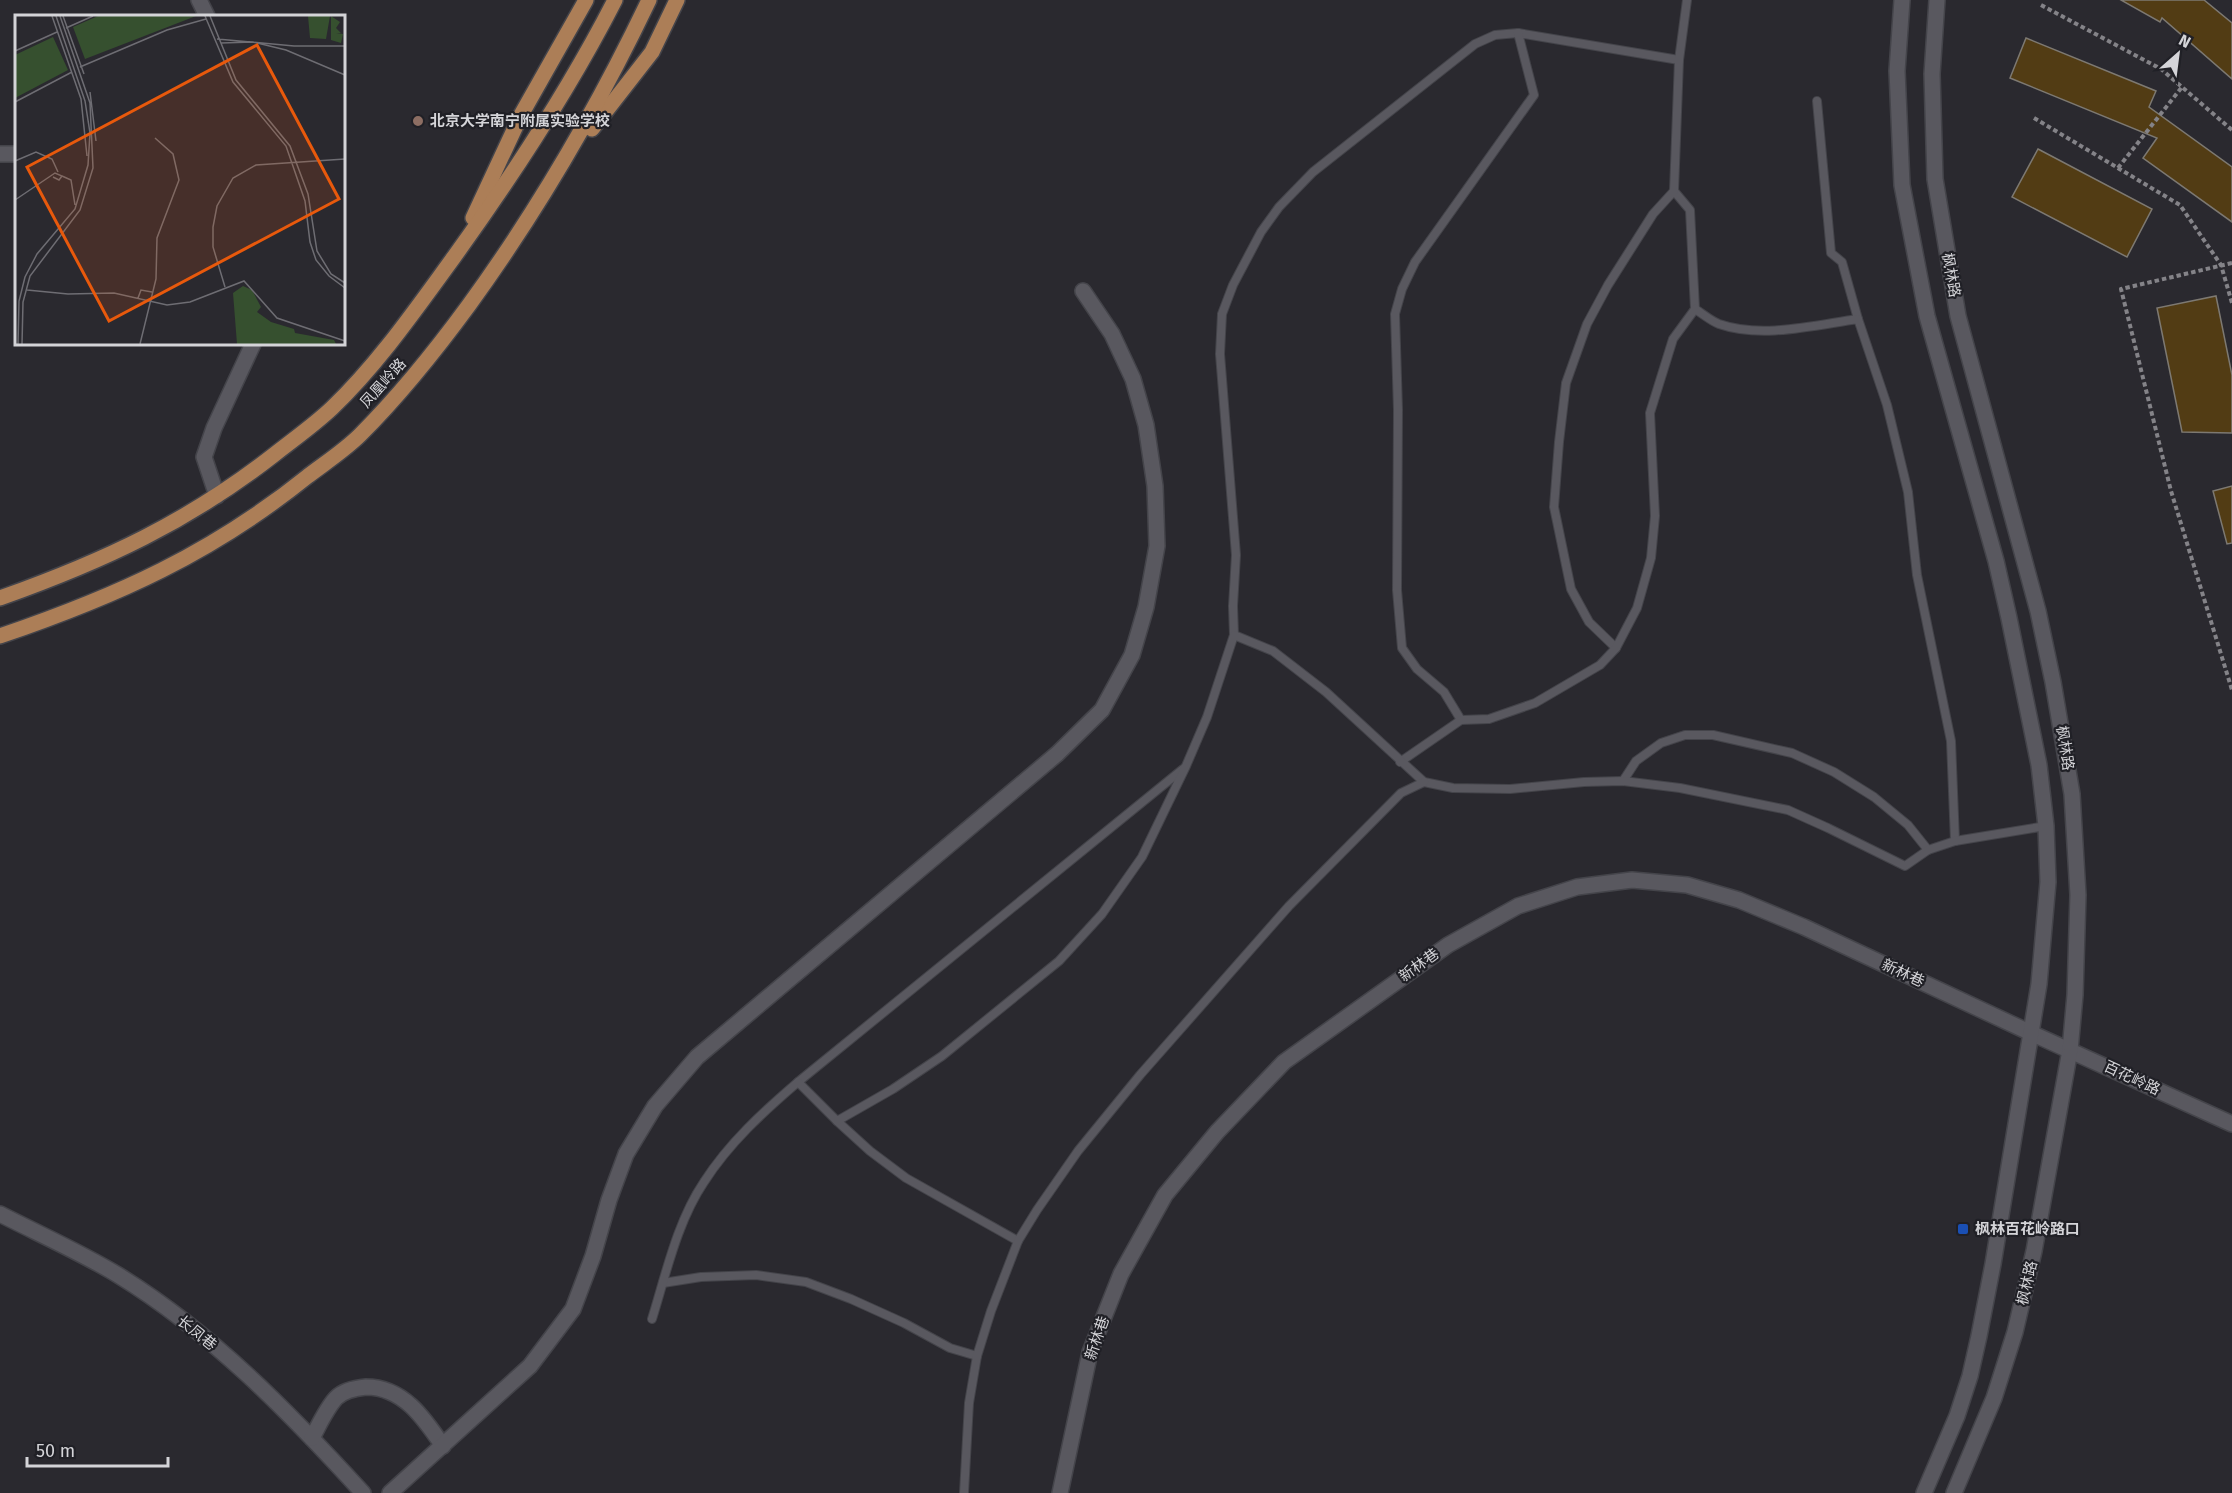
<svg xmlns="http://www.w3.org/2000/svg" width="2232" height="1493" font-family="'Fira Sans','Noto Sans SC',sans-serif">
  <rect width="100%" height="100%" fill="#2a292f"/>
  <g fill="#523c14" stroke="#7d7972" stroke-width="1.5">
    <polygon points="2121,0 2204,0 2232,23 2232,79 2162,18 2160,22"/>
    <polygon points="2026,38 2156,91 2149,107 2232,167 2232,222 2143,158 2157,138 2010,78"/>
    <polygon points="2038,149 2152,209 2127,257 2012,197"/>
    <polygon points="2216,296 2232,375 2232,433 2182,432 2157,308"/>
    <polygon points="2232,486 2232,543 2227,544 2213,491"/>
  </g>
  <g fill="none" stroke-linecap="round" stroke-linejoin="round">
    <defs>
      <g id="service">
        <polyline points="1817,101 1831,253 1842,262 1858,319"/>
        <polyline points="1674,191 1690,210 1695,309"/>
        <polyline points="1234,635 1233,606 1236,555 1220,354 1222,314 1233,285 1261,232 1279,207 1313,172 1475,44 1495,35 1518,33 1679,60"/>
        <polyline points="1616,648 1589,622 1571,589 1554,507 1559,442 1566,383 1587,324 1608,285 1653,214 1674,191 1679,60 1687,0"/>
        <polyline points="1461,720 1444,692 1417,669 1402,648 1397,590 1398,410 1395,314 1402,289 1415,262 1534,95 1518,33"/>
        <path d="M1400 762 1461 720 1489 719 1535 703 1600 665 1616 648 1637 608 1651 558 1655 516 1650 413 1673 339 1695 309C1703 314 1711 321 1719 324 1762 339 1815 325 1858 319L1887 405 1908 492 1917 575 1951 741 1955 841"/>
        <polyline points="1623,781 1636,761 1661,743 1685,735 1713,735 1792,753 1834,772 1874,797 1908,825 1928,850"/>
        <polyline points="798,1082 1183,769"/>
        <polyline points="837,1121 870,1151 906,1178 1018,1241"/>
        <polyline points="663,1283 701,1277 756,1275 806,1282 851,1299 904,1323 950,1348 977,1356"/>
        <path d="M652 1319C666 1274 677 1222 704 1182 729 1143 763 1112 798 1082L837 1121 893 1089 942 1056 1059 961 1102 914 1142 857 1186 766 1207 717 1234 635 1273 651 1326 692 1424 782 1453 788 1510 789 1584 782 1623 781 1680 788 1788 810 1828 828 1905 866 1928 850 1955 841 2046 826"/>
        <polyline points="964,1493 969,1403 977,1356 991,1311 1018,1241 1037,1210 1078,1151 1140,1075 1289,906 1401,793 1424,782"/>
      </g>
      <g id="minor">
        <polyline points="199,0 207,16"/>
        <polyline points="0,154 16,154"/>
        <polyline points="217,496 204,457 214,428 253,344"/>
        <path d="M0 1214C39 1234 80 1252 118 1275 211 1332 289 1412 363 1493"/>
        <path d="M312 1438C319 1425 326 1409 336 1398 344 1390 355 1388 366 1387 403 1387 424 1418 443 1446"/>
        <polyline points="390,1493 530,1366 573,1309 593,1256 609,1200 626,1154 655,1106 697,1057 1057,754 1102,710 1132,655 1146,607 1157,546 1155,486 1146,425 1133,379 1112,334 1083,291"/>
        <polyline points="1060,1493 1090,1352 1121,1274 1165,1195 1217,1132 1284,1062 1448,945 1518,906 1577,887 1632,880 1687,885 1739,900 1804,927 2031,1033"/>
      </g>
      <polyline id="tertiary" points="2031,1033 2232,1124"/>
      <g id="secondary">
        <polyline points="1902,0 1897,71 1902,185 1927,316 1996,561 2009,618 2039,765 2046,826 2048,882 2039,984 1993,1264 1979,1336 1970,1376 1957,1416 1924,1493"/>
        <polyline points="1937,0 1932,74 1935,179 1958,316 2038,611 2053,682 2072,794 2078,895 2075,995 2070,1050 2034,1251 2015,1332 1994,1398 1954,1493"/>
      </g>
      <g id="primary">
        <polyline points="592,129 652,52 677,0"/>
        <polyline points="473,218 521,115 586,0"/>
        <path d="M0 598C104 561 188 522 275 454 294 439 314 425 332 408 378 364 416 309 454 257 513 175 569 90 615 0"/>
        <path d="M0 636C117 596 211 554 308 476 325 463 345 450 360 435 400 395 436 350 469 305 540 207 597 109 649 0"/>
      </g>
    </defs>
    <use href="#service" stroke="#44444a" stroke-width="10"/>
    <use href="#minor" stroke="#44444a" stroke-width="18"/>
    <use href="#tertiary" stroke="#44444a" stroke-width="18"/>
    <use href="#secondary" stroke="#44444a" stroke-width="18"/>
    <use href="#primary" stroke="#44444a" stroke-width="18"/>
    <g stroke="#848388" stroke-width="4" stroke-dasharray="4.5 3" stroke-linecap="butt">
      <polyline points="2041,5 2161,69 2232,130"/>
      <polyline points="2034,118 2180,205 2221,265 2232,303"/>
      <polyline points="2118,168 2182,87"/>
      <polyline points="2232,263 2121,289 2171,491 2232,690"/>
    </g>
    <use href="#service" stroke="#59585f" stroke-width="8"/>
    <use href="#minor" stroke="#59585f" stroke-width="15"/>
    <use href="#tertiary" stroke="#59585f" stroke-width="15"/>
    <use href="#secondary" stroke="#59585f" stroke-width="15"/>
    <use href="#primary" stroke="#ac7e57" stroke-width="15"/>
  </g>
  <circle fill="#8d6e63" stroke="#202026" stroke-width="2" cx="418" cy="121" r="6"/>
  <rect fill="#1a4fb4" stroke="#202026" stroke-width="2" x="1957" y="1223" width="12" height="12" rx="3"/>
  <g text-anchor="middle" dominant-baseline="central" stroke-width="4.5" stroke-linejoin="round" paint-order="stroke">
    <g font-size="15" font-weight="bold" fill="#d4d4d8" stroke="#202026" text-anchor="start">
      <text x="430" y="121">北京大学南宁附属实验学校</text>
      <text x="1975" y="1229">枫林百花岭路口</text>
    </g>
    <g font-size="15" fill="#d4d4d8" stroke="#202026">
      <text transform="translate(1951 275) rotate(80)">枫林路</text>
      <text transform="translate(383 383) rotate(-48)">凤凰岭路</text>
      <text transform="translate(2065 748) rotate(81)">枫林路</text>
      <text transform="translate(1419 965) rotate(-36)">新林巷</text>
      <text transform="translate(1903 973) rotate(25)">新林巷</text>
      <text transform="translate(2132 1078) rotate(25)">百花岭路</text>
      <text transform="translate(2027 1283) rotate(-77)">枫林路</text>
      <text transform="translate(197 1333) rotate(39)">长凤巷</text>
      <text transform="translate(1097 1338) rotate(-71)">新林巷</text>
    </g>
  </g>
  <g transform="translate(15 15)">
    <rect width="330" height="330" fill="#2a292f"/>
    <path d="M83 1H181L70 44 58 12ZM293 1H315L311 24 295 23ZM316 1 325 7 321 13 326 18H321L328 19 326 28 316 25ZM38 22 53 55 0 83V40ZM228 271 237 275 246 292 242 297 256 307 279 314 280 318 319 325 321 329H222L218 278Z" fill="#36502f"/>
    <path fill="none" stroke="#6e6d73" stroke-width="1.5" d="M37 1 66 84 72 141M48 1 69 59M190 1 218 67 271 131 290 186 295 227 301 245 314 261 330 273M195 1 221 65 275 131 293 179 302 236 316 259 330 268M51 13 78 1M202 24 279 31H330M206 28 238 27 271 35 330 60M0 36 42 17M65 52 152 15 191 4M75 77 81 126M0 87 57 57M0 146 21 137 37 144 43 157M47 161 56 165 60 190M0 185 40 158 47 161 44 165 38 162M210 272 198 232V212L202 191 218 163 241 150 330 144M12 275 53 279 99 278 152 290 175 287 229 266 262 303 330 326M123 283 126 275 137 277M3 329 4 286 10 262 22 239 60 194 73 150 75 118 70 86 41 1M7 329 8 287 15 261 65 195 78 153 75 88 45 1M125 329 141 264 142 223 164 165 158 139 140 123"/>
    <path fill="#e8590c" fill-opacity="0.15" stroke="#e8590c" stroke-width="3" d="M242 30 324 184 94 306 12 152Z"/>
    <rect width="330" height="330" fill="none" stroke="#d4d4d8" stroke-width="3"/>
  </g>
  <g transform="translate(2178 54) rotate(28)" stroke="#202026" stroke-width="4.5" paint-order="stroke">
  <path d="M0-4.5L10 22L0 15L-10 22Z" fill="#d4d4d8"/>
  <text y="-9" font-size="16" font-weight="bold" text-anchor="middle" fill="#d4d4d8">N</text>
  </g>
  <path d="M27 1457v9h141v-9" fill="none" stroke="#d4d4d8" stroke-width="3"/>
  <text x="36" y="1457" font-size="18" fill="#d4d4d8" stroke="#202026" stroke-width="4.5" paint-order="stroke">50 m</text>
</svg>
